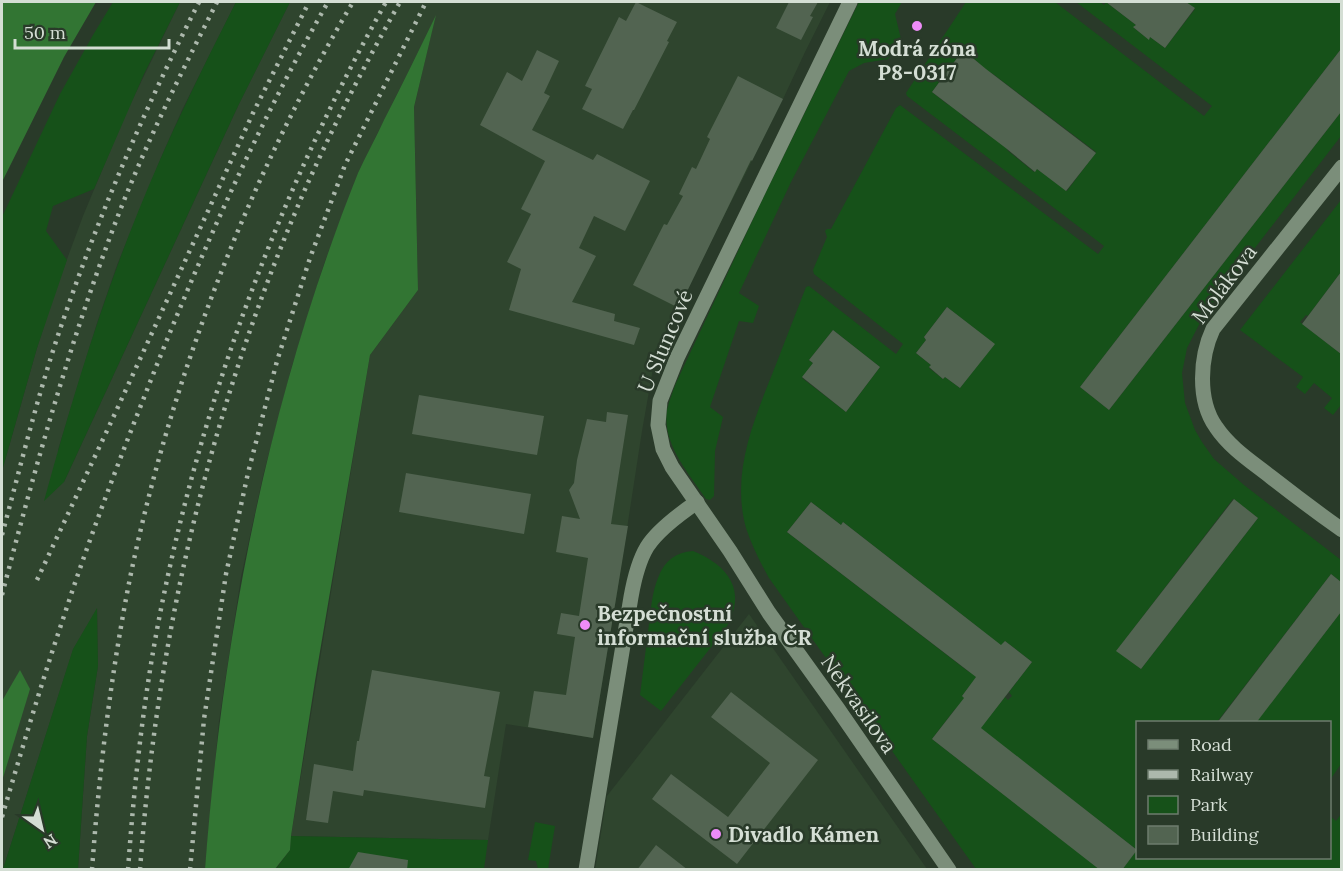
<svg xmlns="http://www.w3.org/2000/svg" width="1343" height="871" font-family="Lora,serif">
  <rect width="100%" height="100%" fill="#293a29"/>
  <g fill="#2f452e">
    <polygon points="180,2 236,2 183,108 163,153 117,265 97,323 58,450 64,482 238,106 290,2 830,2 805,52 783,99 661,341 655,357 642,431 616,600 593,738 506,724 488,840 291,836 370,355 418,290 414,107 435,18 359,171 324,264 292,366 263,476 241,577 219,721 205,869 78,869 87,736 98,666 97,609 73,650 3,869 2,870 2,471 37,348 53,297 83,216 126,113"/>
    <polygon points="749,614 927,869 595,870 607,796"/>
  </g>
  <g fill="#165119" fill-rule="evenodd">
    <polygon points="113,2 180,2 144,74 94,189 53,206 46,231 67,260 37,348 2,471 2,217 60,94 93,35"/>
    <path d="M236 2H290L238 106 64 482 44 501C71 403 100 306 138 212 167 140 201 71 236 2Z"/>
    <path d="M859 2H902L895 14 901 39 888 59 864 63 849 71 791 182 739 293 759 306 753 323 739 321 710 407 723 417 715 451 714 496 710 500 706 499C688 472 662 444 667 410 669 401 673 391 676 383L763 198Z"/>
    <path d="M966 2H1055L1204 116 1212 106 1076 2H1100L1104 5 1106 2 1136 25 1134 28 1148 39 1150 37 1165 48 1195 9 1186 2H1341V49L1080 387 1109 410 1341 112V136L1205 313 1187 348 1182 373 1185 403 1195 430 1202 442 1214 459 1244 485 1341 560V582L1331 574 1217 722H1138V858H1330V816L1336 821 1341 814V869H1122L1137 850 955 709 932 739 1100 869H976L769 578C760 562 752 546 746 528 731 474 753 422 773 372 784 344 795 315 806 287L809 286 896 354 903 344 814 274 813 270 827 237 825 231 827 229H831L896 108 900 105 1098 254 1104 246 907 96 906 93ZM963 50 979 63 977 66 993 74 1096 152 1067 191 1037 169 1034 172 1007 150 1008 146 994 135 991 137 962 116 964 112 947 104 932 92ZM947 307 994 344 960 388 945 377 943 379 929 368 931 365 916 353 926 340 924 337ZM833 330 880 367 846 412 802 378 813 363 809 360ZM1233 499 1258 518 1141 669 1117 651V650ZM811 502 841 525 843 522 979 628 992 656 1005 641 1032 662 1009 692 1012 696 1008 700 1005 697 989 717 962 696 982 670 969 672 787 532Z"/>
    <polygon points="1341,200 1341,272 1308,316 1306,315 1300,322 1341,354 1341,405 1333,415 1324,408 1332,398 1314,383 1305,394 1296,387 1303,377 1240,330"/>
    <path d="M693 551C728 565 748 591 726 628L661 711 640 695C643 671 646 648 649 624 651 609 652 592 658 578 664 561 676 552 693 551Z"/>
    <polygon points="97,608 98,666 87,736 78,869 3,869 73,649"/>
    <polygon points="1341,612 1341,764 1330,780 1330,722 1256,722"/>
    <polygon points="535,822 555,826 548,869 538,869 536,861 528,860"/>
    <polygon points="291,836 488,840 484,869 275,870 290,850"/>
  </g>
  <g fill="#327533">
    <polygon points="2,2 96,2 64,57 2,182"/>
    <path d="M436 15 414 107 418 290 370 355 315 681 291 836 290 850 275 869H205C223 631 269 396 358 173 366 155 376 138 384 120 402 85 419 50 436 15Z"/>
    <polygon points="20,670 30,689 2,781 2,701"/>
  </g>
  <g fill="#526451">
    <polygon points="636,2 677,22 667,41 669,42 634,110 633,110 623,129 582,109 592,89 585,86 619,17 626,21"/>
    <polygon points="789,2 818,2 810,16 813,17 801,40 776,28"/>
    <polygon points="1106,2 1186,2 1195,8 1165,48 1150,37 1149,40 1133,27 1136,25"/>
    <polygon points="1341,49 1341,112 1109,410 1080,387"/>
    <polygon points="537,50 559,61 544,93 550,96 532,130 593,160 597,154 650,181 625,231 594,216 579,248 596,256 572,302 615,314 614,321 640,328 634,345 509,310 521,269 507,262 531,214 521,209 545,161 480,125 507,72 522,81"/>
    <polygon points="963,50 986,69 1096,153 1066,191 1037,169 1035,172 1007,149 932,92"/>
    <polygon points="738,76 783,99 752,161 751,160 679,308 633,285 664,224 667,225 683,196 679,194 692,167 696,169 710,139 707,137"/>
    <polygon points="1341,272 1341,354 1302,324"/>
    <polygon points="947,307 995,344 960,388 945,377 943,379 929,367 931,365 916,353 926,340 924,337"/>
    <polygon points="833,330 880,367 846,412 802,377 813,363 809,360"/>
    <polygon points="419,395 544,416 537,455 412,434"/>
    <polygon points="607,412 628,415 611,524 628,526 593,738 528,727 534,691 566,695 575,637 557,634 561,613 579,616 588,558 556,552 562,516 580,519 569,490 574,483 577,460 587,419 606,422"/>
    <polygon points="406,473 531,494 524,534 399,512"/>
    <polygon points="1234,499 1258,518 1141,669 1116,651"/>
    <polygon points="811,502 841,525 843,522 1001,645 1005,641 1032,662 981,728 1137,850 1122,870 1100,870 932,739 964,698 962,696 976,677 787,532"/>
    <polygon points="1331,574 1341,582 1341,612 1256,723 1217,723"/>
    <polygon points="372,670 500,692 484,776 490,777 485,808 364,790 363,796 333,791 328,823 306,820 314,764 353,771 357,741 359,741"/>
    <polygon points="731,692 818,760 737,864 652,799 671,774 728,817 770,763 711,717"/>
    <polygon points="656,845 688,870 637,870"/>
    <polygon points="358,852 408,860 407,870 348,870"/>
  </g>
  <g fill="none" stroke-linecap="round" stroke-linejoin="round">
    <g stroke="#7b8e7a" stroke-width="15">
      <polyline points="850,2 677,358 660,401 658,425 663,449 672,467 730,551 769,613 838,709 949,870"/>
      <path d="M1342 167 1213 329C1200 357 1197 400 1216 427 1230 448 1252 462 1271 477 1294 495 1318 513 1342 530"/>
      <path d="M586 870 631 597C634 580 638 562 647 547 657 531 681 513 697 502"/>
    </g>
    <g stroke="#acb8ac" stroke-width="4.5" stroke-dasharray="3 6" stroke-linecap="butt">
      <path d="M2 535C22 461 40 385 66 312 103 205 148 102 199 2"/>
      <polyline points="37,580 112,420 253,113 309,2"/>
      <path d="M2 595C36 464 72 334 121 208 149 137 183 69 217 2"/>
      <path d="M2 817C22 749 42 681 65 613 92 530 124 448 156 367 206 242 261 119 328 2"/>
      <path d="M92 870C99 772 111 674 130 578 172 376 248 179 353 2"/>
      <path d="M128 870C134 786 143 702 159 619 201 403 278 194 386 2"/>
      <path d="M140 870C157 636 210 410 303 194 332 128 365 64 400 2"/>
      <polyline points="190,870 204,719 226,574 248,473 277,361 310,258 345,165 426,2"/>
    </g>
  </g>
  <g fill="#ee8cf8" stroke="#293a29" stroke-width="2">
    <circle cx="917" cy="26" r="6"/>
    <circle cx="585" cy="625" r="6"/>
    <circle cx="716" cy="834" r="6"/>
  </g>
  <g text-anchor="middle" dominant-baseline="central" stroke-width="5" stroke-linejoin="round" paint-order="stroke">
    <g font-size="21" font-weight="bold" fill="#d4ded4" stroke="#293a29" text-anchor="start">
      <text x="917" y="48" text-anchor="middle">Modrá zóna<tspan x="917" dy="24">P8-0317</tspan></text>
      <text x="597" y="613">Bezpečnostní<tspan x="597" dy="24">informační služba ČR</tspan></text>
      <text x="728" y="834">Divadlo Kámen</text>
    </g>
    <g font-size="21" fill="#d4ded4" stroke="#293a29">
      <text transform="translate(1224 284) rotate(-53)">Molákova</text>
      <text transform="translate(665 341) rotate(-67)">U Sluncové</text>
      <text transform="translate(859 704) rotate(55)">Nekvasilova</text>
    </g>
  </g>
  <rect width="1343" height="871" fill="none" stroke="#d4ded4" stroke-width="6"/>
  <rect x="1136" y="721" width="195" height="138" fill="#293a29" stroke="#6d7c6d" stroke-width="1.5"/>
  <rect x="1148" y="740" width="30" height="9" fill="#7b8e7a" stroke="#6d7c6d" stroke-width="1.5"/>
  <text x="1190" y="751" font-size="18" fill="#d4ded4">Road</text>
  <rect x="1148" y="770" width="30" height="9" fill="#acb8ac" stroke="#6d7c6d" stroke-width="1.5"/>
  <text x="1190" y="781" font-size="18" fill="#d4ded4">Railway</text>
  <rect x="1148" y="796" width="30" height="18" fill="#165119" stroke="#6d7c6d" stroke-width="1.5"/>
  <text x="1190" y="811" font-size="18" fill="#d4ded4">Park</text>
  <rect x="1148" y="826" width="30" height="18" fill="#526451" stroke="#6d7c6d" stroke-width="1.5"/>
  <text x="1190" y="841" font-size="18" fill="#d4ded4">Building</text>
  <g transform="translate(42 829) rotate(146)" stroke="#293a29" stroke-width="4.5" paint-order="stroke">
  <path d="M0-4.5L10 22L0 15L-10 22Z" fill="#d4ded4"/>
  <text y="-9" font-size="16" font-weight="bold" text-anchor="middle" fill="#d4ded4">N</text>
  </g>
  <path d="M15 39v9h154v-9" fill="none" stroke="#d4ded4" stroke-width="3"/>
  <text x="24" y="39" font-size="18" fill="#d4ded4" stroke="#293a29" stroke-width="4.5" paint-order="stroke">50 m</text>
</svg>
